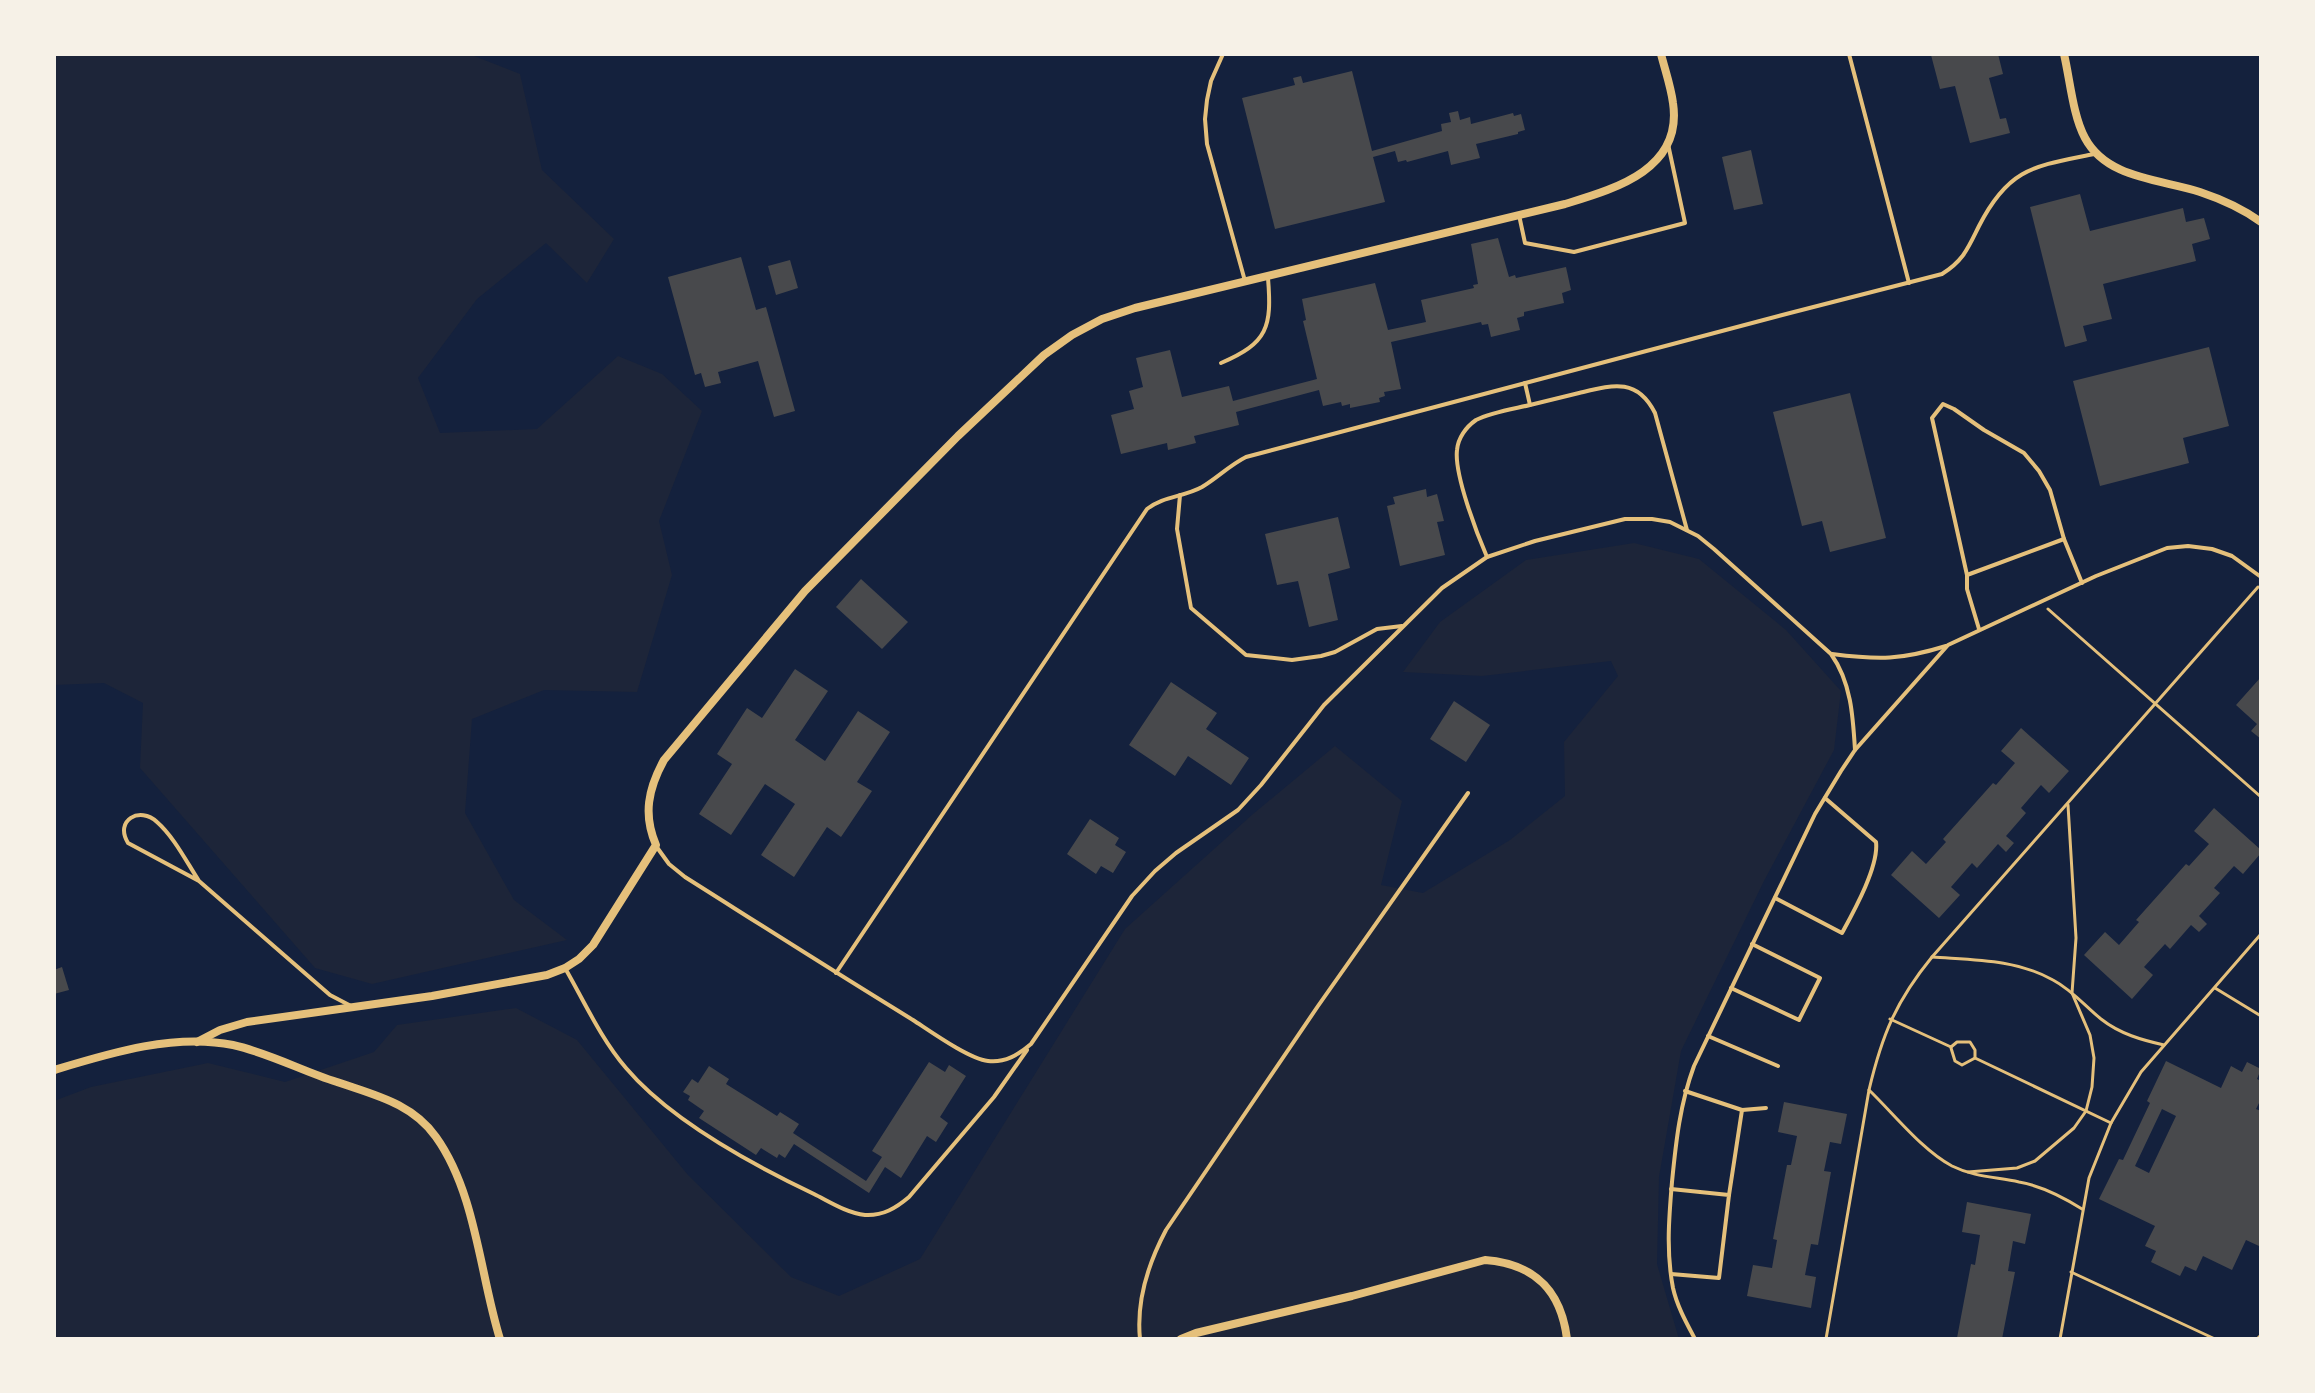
<svg xmlns="http://www.w3.org/2000/svg" width="2315" height="1393" font-family="'Crimson Pro',serif">
  <rect width="100%" height="100%" fill="#14213d"/>
  <g fill="#1d2539">
    <polygon points="54,54 469,54 520,74 542,170 614,239 587,283 546,243 477,299 418,378 440,433 537,429 618,356 662,374 702,411 659,521 672,575 637,692 544,690 472,719 465,813 514,900 567,940 372,984 315,968 140,768 143,703 104,683 54,685"/>
    <polygon points="1634,543 1699,559 1786,630 1841,691 1834,750 1764,881 1681,1051 1659,1177 1657,1264 1679,1339 54,1339 54,1101 91,1087 208,1063 285,1082 374,1052 397,1025 516,1008 577,1040 688,1175 791,1277 839,1296 920,1259 1125,929 1253,814 1335,746 1402,801 1381,885 1423,893 1510,840 1565,796 1564,742 1618,676 1611,661 1482,676 1403,672 1440,622 1526,560"/>
  </g>
  <g fill="#48494c" fill-rule="evenodd">
    <polygon points="1934,54 1998,54 2003,74 1989,78 2000,119 2006,118 2010,133 1970,143 1955,86 1940,89 1931,55"/>
    <polygon points="1352,71 1372,151 1442,131 1441,124 1451,122 1449,113 1458,111 1460,120 1470,117 1471,124 1513,113 1514,116 1521,114 1525,130 1518,132 1518,134 1476,144 1480,158 1451,165 1448,151 1407,162 1406,160 1398,162 1395,151 1373,157 1385,202 1275,229 1242,98 1295,85 1293,78 1301,76 1303,83"/>
    <polygon points="1751,150 1763,204 1734,210 1722,157"/>
    <polygon points="2080,194 2090,231 2183,208 2186,222 2204,218 2210,239 2192,244 2196,261 2103,284 2112,319 2083,326 2087,341 2065,347 2030,207"/>
    <polygon points="1498,238 1509,277 1515,275 1516,278 1566,267 1571,290 1562,293 1564,303 1524,312 1524,316 1517,318 1520,330 1491,337 1488,324 1482,325 1481,322 1391,342 1401,389 1384,392 1385,396 1379,398 1380,402 1350,408 1350,404 1342,406 1341,402 1323,406 1319,390 1236,412 1239,425 1194,436 1196,443 1168,450 1167,443 1121,454 1111,415 1134,409 1129,391 1143,387 1136,358 1170,350 1182,397 1229,386 1233,401 1317,379 1303,321 1306,320 1302,299 1375,283 1388,330 1426,322 1421,300 1474,288 1473,285 1478,284 1471,244"/>
    <polygon points="741,257 756,310 766,307 795,411 774,417 758,361 718,372 721,383 705,387 701,373 695,375 668,277"/>
    <polygon points="790,260 798,288 776,295 768,266"/>
    <polygon points="2209,347 2229,426 2183,438 2189,463 2100,486 2073,381"/>
    <polygon points="1850,393 1886,538 1830,552 1822,521 1802,526 1773,412"/>
    <polygon points="1426,489 1427,497 1437,494 1444,521 1437,522 1445,555 1400,566 1387,506 1395,504 1393,497"/>
    <polygon points="1338,517 1350,568 1328,574 1338,620 1309,627 1298,581 1277,585 1265,534"/>
    <polygon points="861,579 908,622 882,649 836,607"/>
    <polygon points="795,669 828,691 795,740 825,761 858,711 890,732 857,782 872,791 841,837 827,827 794,877 761,855 795,804 765,784 731,835 699,814 732,764 717,754 747,708 762,718"/>
    <polygon points="2261,677 2261,739 2251,731 2257,724 2236,705"/>
    <polygon points="1171,682 1217,713 1206,729 1249,758 1231,785 1188,756 1175,776 1129,745"/>
    <polygon points="1454,701 1490,725 1466,762 1430,739"/>
    <polygon points="2021,728 2069,771 2049,793 2041,785 2021,808 2026,813 2006,836 2014,843 2006,852 1998,844 1977,868 1972,863 1951,887 1960,895 1939,918 1891,875 1912,851 1926,864 1946,842 1943,839 1993,783 1996,785 2015,763 2001,751"/>
    <polygon points="2214,808 2261,850 2261,853 2243,874 2234,866 2214,888 2220,893 2199,916 2207,924 2199,932 2191,925 2170,949 2165,944 2144,967 2153,975 2132,999 2084,955 2105,932 2119,945 2139,922 2136,920 2186,864 2189,866 2209,844 2194,831"/>
    <polygon points="1090,819 1119,838 1115,845 1126,852 1113,873 1101,866 1096,874 1067,854"/>
    <polygon points="62,967 69,990 54,994 54,970"/>
    <path d="M2166 1061 2221 1088 2231 1066 2242 1072 2247 1062 2261 1069 2257 1079 2261 1081V1099L2256 1109 2261 1111V1241L2259 1246 2246 1240 2232 1270 2203 1256 2196 1271 2185 1266 2180 1276 2151 1262 2156 1251 2145 1246 2155 1226 2099 1199 2119 1159 2123 1160 2150 1103 2147 1101ZM2162 1109 2176 1116 2149 1173 2135 1166Z"/>
    <polygon points="929,1062 945,1072 949,1065 966,1076 940,1117 948,1123 936,1142 927,1136 901,1178 885,1167 869,1193 794,1144 785,1158 779,1154 777,1158 761,1148 756,1155 699,1118 704,1111 688,1100 690,1096 683,1092 692,1079 698,1083 709,1066 729,1079 726,1084 777,1116 780,1112 799,1124 793,1133 866,1181 882,1157 872,1151"/>
    <polygon points="1784,1102 1847,1114 1841,1144 1830,1142 1824,1171 1831,1172 1818,1245 1811,1244 1805,1275 1816,1277 1811,1308 1747,1296 1753,1265 1772,1268 1777,1240 1773,1239 1787,1165 1791,1165 1797,1136 1778,1132"/>
    <polygon points="1967,1202 2031,1214 2025,1244 2013,1241 2008,1271 2015,1272 2002,1339 1957,1338 1971,1264 1975,1265 1980,1235 1962,1232"/>
  </g>
  <g fill="none" stroke-linecap="round" stroke-linejoin="round">
    <g stroke="#e5c07b" stroke-width="3">
      <polyline points="2048,609 2261,797"/>
      <path d="M1932 957C1973 960 2016 959 2053 980 2072 990 2085 1006 2101 1019 2120 1034 2142 1040 2164 1045"/>
      <polyline points="2215,988 2261,1016"/>
      <polyline points="1890,1019 1951,1047 1957,1042 1970,1042 1975,1050 1975,1058 2111,1123"/>
      <polyline points="1951,1048 1955,1061 1962,1065 1975,1058"/>
      <path d="M1869 1090C1894 1114 1922 1150 1952 1166 1974 1177 1996 1177 2019 1182 2042 1186 2063 1197 2082 1209"/>
      <polyline points="1968,1172 2017,1168 2035,1161 2074,1128 2086,1111 2092,1087 2094,1058 2090,1035 2072,993 2076,938 2068,805"/>
      <polyline points="2071,1272 2215,1339"/>
      <path d="M1826 1339 1869 1090C1882 1035 1896 1001 1932 957L2258 587"/>
      <polyline points="2060,1339 2089,1178 2111,1123 2141,1072 2261,934"/>
      <polyline points="2257,1339 2261,1335"/>
    </g>
    <g stroke="#e5c07b" stroke-width="4">
      <polyline points="1223,54 1211,81 1207,100 1205,119 1207,144 1245,281"/>
      <polyline points="1849,54 1909,283"/>
      <polyline points="1519,215 1525,243 1574,252 1685,223 1668,144"/>
      <path d="M1221 363C1268 343 1272 327 1268 278"/>
      <path d="M1530 405C1546 401 1563 397 1579 393 1612 385 1637 377 1655 413L1687 530"/>
      <polyline points="1180,495 1177,529 1191,608 1246,655 1292,660 1321,656 1335,652 1377,629 1402,626"/>
      <path d="M1487 557C1477 534 1454 474 1457 450 1458 438 1466 427 1476 420 1492 412 1513 409 1530 405L1525 383"/>
      <polyline points="1967,575 2064,539"/>
      <polyline points="1979,629 1967,589 1967,575 1932,418 1943,404 1954,409 1984,430 2024,453 2039,471 2050,490 2064,539 2082,583"/>
      <path d="M1832 654C1879 660 1901 660 1946 646"/>
      <path d="M656 846 669 864 685 877C761 925 836 973 913 1020 930 1031 969 1059 988 1061 1005 1063 1018 1055 1031 1044L1132 896 1155 871 1176 853 1238 810 1261 785 1324 705 1442 588 1487 557 1535 541 1625 519H1652L1670 522 1698 536 1714 549 1831 654C1851 682 1853 716 1855 750"/>
      <path d="M199 881C186 861 174 837 157 822 140 806 114 820 128 843L199 881 330 995 351 1006"/>
      <path d="M1775 898 1842 933C1854 911 1879 866 1876 842L1825 798"/>
      <path d="M565 968C584 1001 601 1039 626 1068 671 1121 751 1164 814 1194 830 1202 847 1213 865 1215 883 1216 896 1208 909 1197L994 1097 1027 1050"/>
      <path d="M836 973 1147 509C1163 496 1184 497 1202 487 1217 478 1230 465 1246 457L1790 313 1942 274C1964 260 1968 248 1979 226 2009 167 2035 166 2094 154"/>
      <polyline points="1731,988 1799,1020 1820,978 1752,944"/>
      <polyline points="1708,1036 1778,1066"/>
      <polyline points="1685,1091 1742,1110 1729,1195"/>
      <polyline points="1742,1110 1766,1108"/>
      <polyline points="1671,1189 1729,1195 1719,1278 1671,1274"/>
      <path d="M1140 1339C1136 1300 1148 1264 1166 1230L1318 1006 1468 793"/>
      <path d="M1695 1339C1686 1322 1677 1306 1673 1288 1666 1252 1669 1217 1672 1182 1676 1141 1680 1104 1694 1066L1815 814 1841 771 1855 750 1948 645 2096 576 2167 548 2188 546 2212 549 2232 556 2261 577"/>
    </g>
    <g stroke="#e5c07b" stroke-width="8">
      <path d="M2064 54C2070 80 2073 116 2085 138 2107 179 2160 179 2200 192 2221 199 2243 209 2261 222"/>
      <path d="M197 1042 220 1030 247 1022 432 996 547 975 565 968 579 959 593 945 656 845C643 815 648 789 664 760L805 591 958 436 1044 355 1072 335 1102 319 1135 308 1565 204C1614 189 1683 170 1673 103 1671 87 1665 70 1661 54"/>
      <path d="M54 1070C110 1053 174 1033 233 1045 269 1053 302 1071 337 1082 374 1095 412 1103 436 1137 476 1193 480 1275 500 1339"/>
      <path d="M1181 1339 1196 1333 1352 1296 1485 1260C1535 1264 1561 1290 1567 1339"/>
    </g>
  </g>
  <rect width="2315" height="1393" fill="none" stroke="#f6f1e7" stroke-width="112"/>
</svg>
